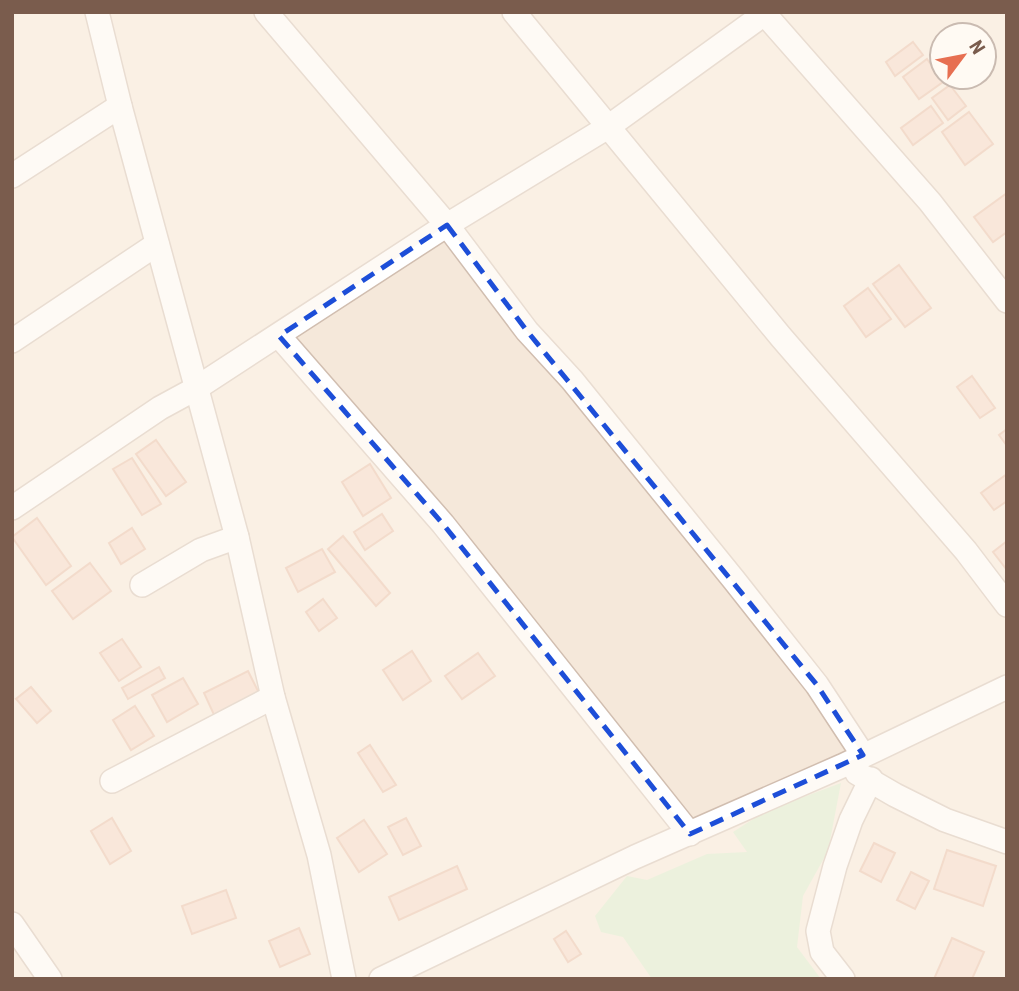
<svg xmlns="http://www.w3.org/2000/svg" width="1019" height="991" font-family="'Roboto Condensed',sans-serif">
  <rect width="100%" height="100%" fill="#fdf6ec"/>
  <path fill="#f5e8da" fill-rule="evenodd" d="M12 12H1007V979H12ZM942 35H984V77H942Z"/>
  <polygon fill="#d8ecc9" points="841,783 828,851 803,896 797,947 821,979 652,979 623,937 601,932 595,916 627,876 647,880 707,854 747,852 733,832 766,811"/>
  <g fill="#f3d5c3" stroke="#e6bba3" stroke-width="2">
    <polygon points="913,42 923,55 895,76 886,62"/>
    <polygon points="927,59 943,82 919,99 903,77"/>
    <polygon points="950,85 966,106 948,120 932,98"/>
    <polygon points="931,106 943,123 913,145 901,128"/>
    <polygon points="969,112 993,144 965,165 942,132"/>
    <polygon points="1007,193 1007,232 993,242 974,217"/>
    <polygon points="899,265 931,308 905,327 873,284"/>
    <polygon points="868,288 891,319 866,337 844,306"/>
    <polygon points="972,376 995,408 980,418 957,387"/>
    <polygon points="1007,429 1007,446 999,435"/>
    <polygon points="156,440 186,482 166,496 136,454"/>
    <polygon points="132,458 161,504 142,515 113,469"/>
    <polygon points="370,464 391,498 363,516 342,482"/>
    <polygon points="1007,474 1007,501 994,510 981,493"/>
    <polygon points="382,514 393,531 365,550 354,532"/>
    <polygon points="37,518 71,566 46,585 12,537"/>
    <polygon points="132,528 145,549 121,564 109,543"/>
    <polygon points="343,536 390,593 376,606 328,549"/>
    <polygon points="1007,541 1007,570 993,552"/>
    <polygon points="322,549 335,572 298,592 286,568"/>
    <polygon points="90,563 111,591 73,619 52,591"/>
    <polygon points="323,599 337,618 319,631 306,612"/>
    <polygon points="122,639 141,667 119,681 100,653"/>
    <polygon points="412,651 431,681 403,700 383,670"/>
    <polygon points="478,653 495,676 462,699 445,676"/>
    <polygon points="159,667 165,678 128,699 122,688"/>
    <polygon points="248,671 260,695 215,717 204,693"/>
    <polygon points="183,678 198,704 167,722 152,695"/>
    <polygon points="31,687 51,711 37,723 16,699"/>
    <polygon points="135,706 154,736 131,750 113,720"/>
    <polygon points="370,745 396,785 383,792 358,753"/>
    <polygon points="112,818 131,851 110,864 91,831"/>
    <polygon points="406,818 421,846 403,855 388,827"/>
    <polygon points="364,820 387,854 359,872 337,838"/>
    <polygon points="874,843 895,853 881,882 860,871"/>
    <polygon points="947,850 996,866 983,906 934,889"/>
    <polygon points="457,866 467,889 399,920 389,897"/>
    <polygon points="911,872 929,881 915,909 897,900"/>
    <polygon points="226,890 236,918 192,934 182,906"/>
    <polygon points="299,928 310,954 280,967 269,941"/>
    <polygon points="566,931 581,954 568,962 554,939"/>
    <polygon points="952,938 984,952 972,979 934,979"/>
  </g>
  <g fill="none" stroke-linecap="round" stroke-linejoin="round">
    <defs>
      <g id="minor">
        <polyline points="97,12 120,106 237,537 273,697 319,855 344,979"/>
        <polyline points="266,12 447,225 527,331 572,380 734,580 817,685 863,755"/>
        <polyline points="514,12 781,337 966,551 1007,605"/>
        <polyline points="763,12 930,202 1007,301"/>
        <polyline points="12,176 120,106"/>
        <polyline points="279,336 443,524 690,834"/>
        <polyline points="12,341 157,244"/>
        <polyline points="12,508 160,408 195,389 447,225 608,127 767,12"/>
        <polyline points="142,585 201,550 237,537"/>
        <polyline points="857,773 895,795 945,820 1007,842"/>
        <polyline points="112,781 273,697"/>
        <polyline points="12,924 50,979"/>
        <polyline points="381,979 635,857 842,766 1007,687"/>
        <polyline points="843,979 822,952 818,931 835,866 851,820 871,779"/>
      </g>
    </defs>
    <use href="#minor" stroke="#d1beb0" stroke-width="26"/>
    <use href="#minor" stroke="#fff" stroke-width="23"/>
  </g>
  <path d="M0 0H1019V991H0ZM447 225 527 331 817 685 863 755 690 834 443 524 279 336Z" fill="#fdf6ec" fill-opacity=".55" fill-rule="evenodd"/>
  <path fill="none" stroke="#1d4ed8" stroke-width="5" stroke-dasharray="14 9" stroke-linejoin="round" d="M447 225 527 331 817 685 863 755 690 834 443 524 279 336Z"/>
  <rect width="1019" height="991" fill="none" stroke="#7a5c4d" stroke-width="28"/>
  <g transform="translate(963 56) rotate(58)"><circle r="33" fill="#fffaf3" stroke="#cabbb1" stroke-width="2"/>
  <path d="M0-5L12 26L0 18L-12 26Z" fill="#e76f51"/>
  <text y="-10" font-size="19" font-weight="bold" text-anchor="middle" fill="#7a5c4d">N</text>
  </g>
</svg>
